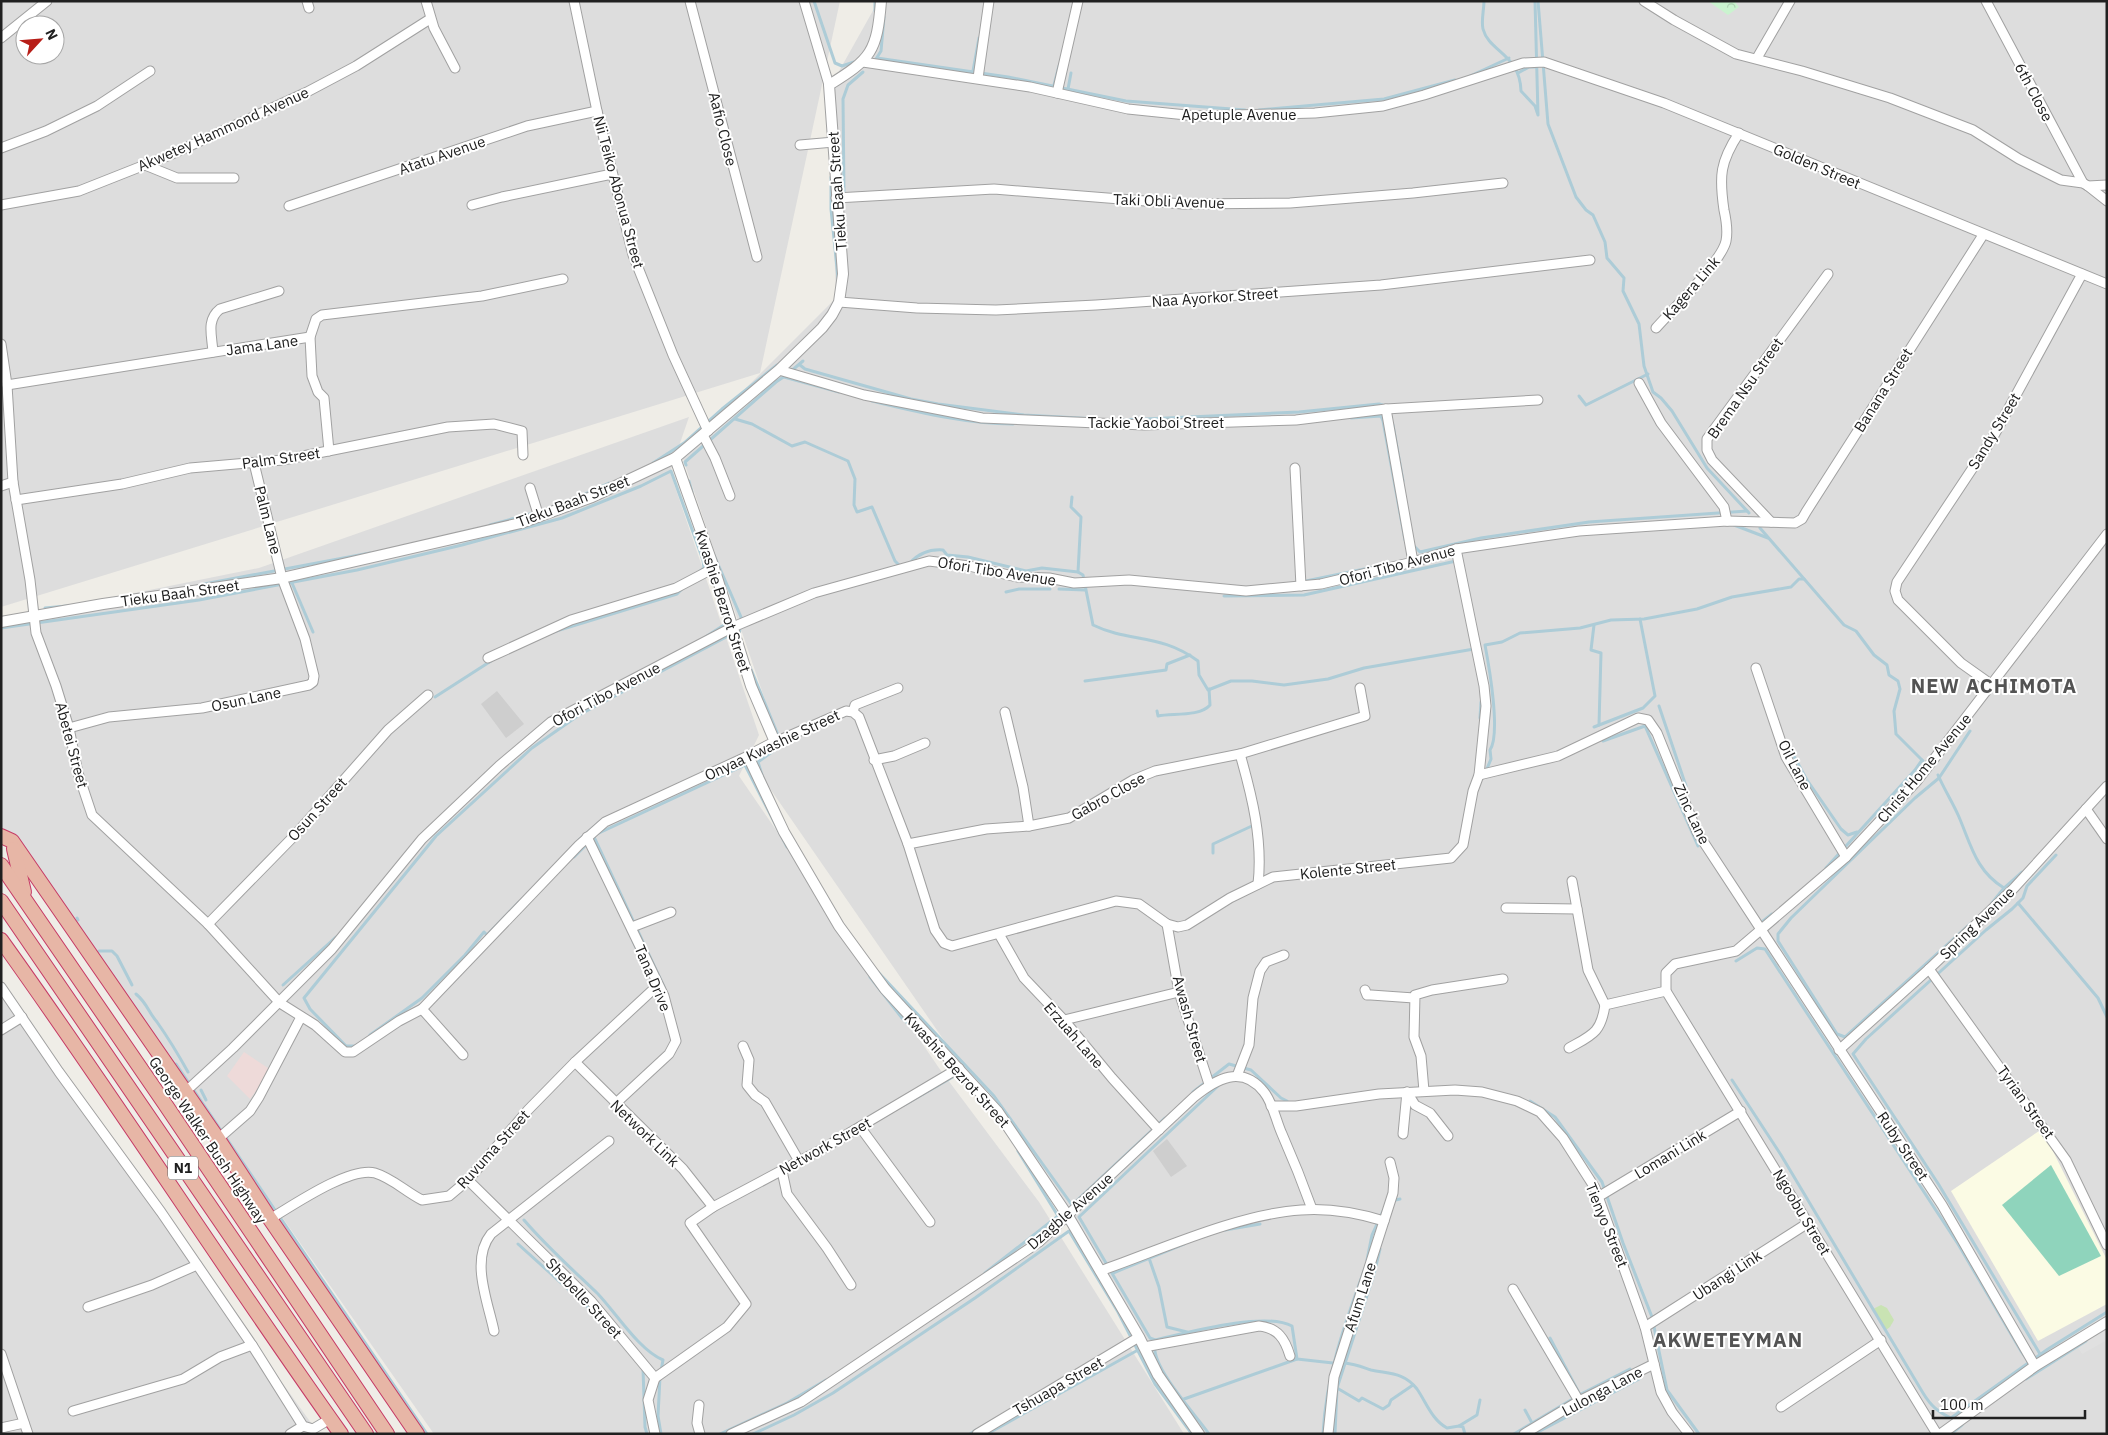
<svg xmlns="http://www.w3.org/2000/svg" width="2108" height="1435" font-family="'IBM Plex Sans',sans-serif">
  <defs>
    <pattern id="park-crowns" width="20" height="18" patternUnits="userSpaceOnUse" patternTransform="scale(1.25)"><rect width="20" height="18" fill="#caf3cf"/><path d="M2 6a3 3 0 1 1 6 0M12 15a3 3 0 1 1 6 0" fill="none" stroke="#add0b1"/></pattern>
  </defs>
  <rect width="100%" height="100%" fill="#efede7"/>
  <g fill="#ddd" fill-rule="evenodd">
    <path d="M1 1H840L760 373 1 607ZM25 25H55V55H25Z"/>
    <polygon points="876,1 2107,1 2107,1434 1199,1434 1006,1130 753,764 780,744 681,453 836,298 829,89 875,7"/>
    <polygon points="689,417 670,472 759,735 739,776 939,1068 1039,1202 1184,1434 434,1434 221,1130 1,827 1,620 259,568"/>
    <polygon points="1,986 207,1278 319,1434 1,1434"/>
  </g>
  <polygon fill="#eedad9" points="244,1052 271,1070 250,1099 227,1076"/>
  <polygon fill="#fbfbe4" points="2042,1129 2107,1260 2107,1304 2038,1341 1951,1191"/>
  <g fill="#cecece">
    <polygon points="497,691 524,724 506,738 481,704"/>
    <polygon points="1167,1139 1187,1166 1171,1177 1153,1151"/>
  </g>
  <polygon fill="#c9e3b3" points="1881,1305 1887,1308 1894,1320 1890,1327 1886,1330 1873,1309"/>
  <polygon fill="url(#park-crowns)" points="1708,1 1734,1 1739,7 1728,15"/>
  <polygon fill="#8fd4bc" points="2051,1165 2101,1256 2059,1276 2002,1205"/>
  <polygon fill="#e0e0e0" points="2107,1326 2107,1340 2082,1354 2077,1346"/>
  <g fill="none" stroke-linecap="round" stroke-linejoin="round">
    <g stroke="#adccd7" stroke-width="3">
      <polyline points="814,1 835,63 842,66 854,62"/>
      <path d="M1484 1C1484 9 1481 21 1483 29 1489 52 1520 54 1521 91L1535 106 1538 115 1535 1"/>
      <polyline points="1538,1 1548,124 1576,197 1586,210 1593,215 1605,242 1607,258 1624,278 1623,291 1639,324 1644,366 1653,392 1661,398 1672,411 1707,468 1749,513"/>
      <polyline points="875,11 875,1"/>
      <polyline points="877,58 1008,77 1126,101 1245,110"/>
      <polyline points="876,59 881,51 884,17"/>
      <polyline points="973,71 979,38"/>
      <polyline points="1518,73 1529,67 1536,67"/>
      <polyline points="1468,77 1509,58"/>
      <polyline points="1054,85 1059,66"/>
      <polyline points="1068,89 1071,73"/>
      <polyline points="1259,110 1384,99 1455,80"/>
      <polyline points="831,177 831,209 838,278"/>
      <polyline points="844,192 843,99 848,85 863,72"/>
      <polyline points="800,365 805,369 911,399 938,404 1024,415 1097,419"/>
      <polyline points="790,372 803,361"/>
      <polyline points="784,377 839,392"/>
      <polyline points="1579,396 1586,405 1648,374"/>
      <path d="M872 401C918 412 965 424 1013 424"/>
      <polyline points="1351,418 1381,416 1383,421 1405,540"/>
      <polyline points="735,419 752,424 792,446 805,442 848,461 855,479 854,505 857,512 872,507 895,561 901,567"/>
      <polyline points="1123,420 1299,412 1379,404 1386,406"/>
      <polyline points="1393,425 1403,481"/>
      <polyline points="653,463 684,443 722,409 777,365"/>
      <polyline points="686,465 685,462 776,382 785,376"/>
      <polyline points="689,481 692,492"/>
      <polyline points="1072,497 1071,507 1081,517 1078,572"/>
      <polyline points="576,498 609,483"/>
      <polyline points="490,525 537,512"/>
      <polyline points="1734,525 1768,538"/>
      <polyline points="1760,528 1844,625 1856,631 1874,655 1887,665 1889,675 1898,681 1900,689 1894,711 1896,734 1923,761"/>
      <polyline points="1414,546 1420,552 1481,538 1589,522 1747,511"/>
      <polyline points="714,555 741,617 739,638"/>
      <path d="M910 563C919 553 929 549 943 550L947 555 968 557 1026 571 1042 568 1078 572 1083 575 1093 625C1130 643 1160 633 1198 661L1199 675 1208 690 1231 681H1252L1284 685 1328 679 1364 668 1474 649"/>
      <polyline points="1301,582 1379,566"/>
      <polyline points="292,583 313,632"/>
      <polyline points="204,584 370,553"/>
      <polyline points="1059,589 1085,590"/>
      <polyline points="1006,592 1019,589 1050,589"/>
      <polyline points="1224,596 1304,595 1456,561 1457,563"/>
      <polyline points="45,608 67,606"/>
      <polyline points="1594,625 1591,650 1601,653 1599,725"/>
      <polyline points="1,628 199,600 357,570 462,545 562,518 641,486 671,471 703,560 704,568 699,572"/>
      <polyline points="553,632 677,594 683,588"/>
      <polyline points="707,636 727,623"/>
      <polyline points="750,667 780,740 780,746 758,762 762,775"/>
      <polyline points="1085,681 1166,670 1167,664 1190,655"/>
      <polyline points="435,697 491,661"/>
      <polyline points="1659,706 1686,786"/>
      <path d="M1157 711 1158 716C1172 713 1200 717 1210 705L1209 689"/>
      <polyline points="1480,718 1481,702"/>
      <polyline points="1594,727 1643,708 1655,696 1640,619"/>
      <polyline points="1970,731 1939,778 1915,798 1791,918 1778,934 1778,941 1837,1034 1845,1037 1971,923"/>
      <polyline points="1603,741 1645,726 1698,846"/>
      <polyline points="1790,749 1807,780 1841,829 1848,835 1857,832"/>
      <path d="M1486 771 1491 759 1490 750C1501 734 1489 666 1485 645L1502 642 1520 633 1580 628 1611 620 1644 619 1697 609 1732 597 1791 587 1799 579H1804"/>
      <path d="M1938 775C1944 789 1953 803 1959 817 1971 845 1976 871 2004 888"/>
      <polyline points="599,833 745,765 787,847"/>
      <polyline points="594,837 664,987"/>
      <polyline points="579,840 601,821"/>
      <polyline points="1213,853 1213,844 1254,825"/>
      <polyline points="574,857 589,842"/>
      <polyline points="1826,868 1915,770 1922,760"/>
      <polyline points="1992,903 2004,888 2022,872"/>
      <polyline points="2018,903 2098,998 2107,1017"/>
      <polyline points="77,918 78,920"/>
      <polyline points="1763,921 1772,914"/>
      <polyline points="633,941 644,964"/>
      <polyline points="99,951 112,951 117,956 132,985"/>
      <polyline points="1736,961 1757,948 1765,949 1958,1244 2021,1351 2029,1362"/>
      <polyline points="878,972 994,1096 1072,1205 1165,1118"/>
      <polyline points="870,977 902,1018 928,1043"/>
      <polyline points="283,985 336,937"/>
      <path d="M136 994C147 1003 149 1013 157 1022 169 1039 178 1054 188 1072"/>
      <polyline points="370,1035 422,998 465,955 484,932 487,935 519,902"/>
      <polyline points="355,1046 346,1046 310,1009 304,998 436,836 532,748 579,715 730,635"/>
      <polyline points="176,1064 427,1434"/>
      <path d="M1732 1080 1781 1155 1923 1393C1931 1406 1938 1412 1951 1418L2048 1349 2107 1312"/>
      <path d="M1218 1086 1079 1217 1150 1338 1155 1340C1186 1333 1264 1311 1292 1326L1297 1359 1333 1363"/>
      <polyline points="201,1090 206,1100"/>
      <polyline points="1193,1092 1229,1064 1251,1070 1281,1098 1287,1101"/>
      <polyline points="1530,1101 1555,1117 1602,1182 1623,1243 1652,1317 1667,1390 1699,1434"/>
      <polyline points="904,1105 958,1074"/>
      <polyline points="1391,1201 1400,1199"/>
      <path d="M524 1220C546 1246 573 1270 598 1294 616 1313 639 1350 663 1360L661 1371"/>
      <polyline points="1225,1230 1260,1224"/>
      <polyline points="518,1244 599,1317"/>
      <polyline points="1149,1258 1159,1287 1167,1327 1187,1332"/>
      <polyline points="1367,1260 1372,1235 1383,1211"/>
      <polyline points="985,1273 1058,1216 1018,1151"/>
      <polyline points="1113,1273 1184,1244"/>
      <polyline points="1550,1338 1579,1393"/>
      <path d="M1155 1345C1151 1367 1196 1415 1209 1434"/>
      <polyline points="2040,1354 1939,1185 1853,1054 1866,1039 1986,930 2012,909 2023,898 2027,886 2056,855"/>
      <path d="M1345 1363C1355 1364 1362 1367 1371 1370 1389 1374 1404 1372 1417 1389 1426 1402 1432 1420 1447 1428L1459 1426 1477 1415 1480 1400"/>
      <polyline points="643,1369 645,1427 647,1434"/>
      <polyline points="660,1377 658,1416 661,1434"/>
      <polyline points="2026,1379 2086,1341"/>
      <polyline points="1337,1388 1359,1401 1362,1398 1383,1409 1389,1405 1391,1400 1413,1385"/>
      <polyline points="1184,1399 1297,1359"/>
      <polyline points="1525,1410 1532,1423"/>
      <polyline points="1459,1426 1463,1427 1465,1434"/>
      <polyline points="720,1434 787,1403 826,1380"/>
      <polyline points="753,1434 794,1415 833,1393 975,1298 1069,1231 1118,1312 1155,1384 1192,1434"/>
      <polyline points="970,1434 976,1430"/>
      <polyline points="987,1434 1138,1350"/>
      <path d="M1323 1434C1326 1375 1345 1323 1365 1268"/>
      <polyline points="1335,1434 1337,1388 1374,1274 1380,1249"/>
      <polyline points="1514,1434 1581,1394 1630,1369"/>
      <polyline points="1534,1434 1639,1379"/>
      <polyline points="1951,1434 1962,1425"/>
    </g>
    <defs>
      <g id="minor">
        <polyline points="307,1 309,8"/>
        <polyline points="426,1 434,28 455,68"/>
        <polyline points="574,1 597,111 633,255 673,355 708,431"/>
        <polyline points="690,1 757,257"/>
        <polyline points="804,1 829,85"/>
        <polyline points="1644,1 1674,20 1736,54 1802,71 1890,98 1973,130 2019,159 2061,180 2083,183 2088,186 2107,185"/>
        <polyline points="1986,1 2083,183"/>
        <polyline points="1,38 47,1"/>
        <polyline points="1757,58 1790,1"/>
        <polyline points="863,62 1030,87 1128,109 1196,116 1315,113 1383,106 1424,95 1523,63 1544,62 1664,103 2107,284"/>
        <polyline points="978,78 989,1"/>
        <polyline points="1057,93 1078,1"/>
        <polyline points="800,145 834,142"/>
        <polyline points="1,148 46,131 97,106 150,71"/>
        <polyline points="145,165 177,178 234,178"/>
        <polyline points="2088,186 2107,201"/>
        <polyline points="836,198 994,189 1183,204 1290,203 1413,193 1503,183"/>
        <polyline points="1,205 79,191 170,155 307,92 356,66 430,19"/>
        <polyline points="472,205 502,197 612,174"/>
        <polyline points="289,206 527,126 597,111"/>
        <polyline points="839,302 917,308 996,310 1096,305 1381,285 1590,260"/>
        <path d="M1656 328C1672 310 1722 261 1726 241 1728 231 1726 219 1724 210 1719 176 1720 162 1739 133"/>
        <polyline points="1,344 7,385 13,482 30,580 36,633 56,686 69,728 78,773 92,815 208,924 280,1003 315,1025 345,1052 353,1052 399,1021 422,1009 579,845 605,822 748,756"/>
        <path d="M213 352C212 336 206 320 220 309L279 291"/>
        <polyline points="779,370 864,395 982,418 1144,425 1296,420 1386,409 1538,400"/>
        <polyline points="1639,383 1661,423 1724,507 1727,521"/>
        <polyline points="7,385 310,337"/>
        <polyline points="1386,409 1413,562"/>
        <polyline points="703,435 715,458 730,496"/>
        <polyline points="329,451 324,398 318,392 312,376 310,337 316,319 322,315 482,296 563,279"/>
        <polyline points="1295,468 1301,586"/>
        <polyline points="1,486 13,482"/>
        <polyline points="530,488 539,517"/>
        <polyline points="16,500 122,484 190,468 283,460 448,427 494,424 522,431 523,455"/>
        <polyline points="1771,522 1712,460 1707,450 1707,439 1828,274"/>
        <polyline points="488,658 571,620 676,588 714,568"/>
        <polyline points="1756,668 1786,757 1846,857"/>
        <polyline points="1992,685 1961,663 1898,600 1895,591 1897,582 1992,439 2082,274"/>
        <polyline points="853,712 855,705 898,688"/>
        <polyline points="1005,712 1023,787 1029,826"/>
        <polyline points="69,728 109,717 202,708 309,685 313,682 314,676 305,639 282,578 254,463"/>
        <polyline points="775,742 846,711 853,712 859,717 908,844 935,930 944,943 952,946 1116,901 1139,904 1167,924 1178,927 1187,925 1230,898 1273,877 1451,858 1463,845 1473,791 1479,775 1486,706 1484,686 1456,549"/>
        <path d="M1240 754C1252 796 1263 840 1258 884"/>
        <polyline points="874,760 894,756 925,743"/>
        <polyline points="1479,775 1558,756 1638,718 1648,720 1657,733 1697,832 1942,1205 2035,1366"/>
        <polyline points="2086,809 2107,839"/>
        <polyline points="587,837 664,996 676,1041 669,1054 615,1104"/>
        <polyline points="908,844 986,829 1029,826 1069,818 1133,780 1155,771 1240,754 1365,716 1360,688"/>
        <polyline points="1572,881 1588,970 1605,1005"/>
        <polyline points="1506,908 1577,909"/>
        <polyline points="208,924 296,834 388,730 428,695"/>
        <polyline points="1167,924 1179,992 1209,1084"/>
        <polyline points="632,927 671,912"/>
        <polyline points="999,934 1024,978 1064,1020 1112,1078 1159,1130"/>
        <polyline points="1929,969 2066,1160 2107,1245"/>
        <polyline points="1,987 59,1072 161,1212 252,1345 303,1426 313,1429 330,1419"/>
        <polyline points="1365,990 1367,995 1371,995 1414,998"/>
        <polyline points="1605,1005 1666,991"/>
        <polyline points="422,1009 463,1055"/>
        <polyline points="1064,1020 1179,992"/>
        <polyline points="1,1030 22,1017"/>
        <polyline points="743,1046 749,1060 747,1085 755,1095 765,1102 799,1161"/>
        <path d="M1569 1048C1592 1035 1601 1033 1605 1005"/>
        <polyline points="1839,1050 1929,969 2014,888 2107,786"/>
        <polyline points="575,1062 683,1169 713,1207"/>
        <polyline points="1237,1076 1249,1045 1253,998 1260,971 1266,962 1284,955"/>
        <polyline points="1424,1091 1421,1056 1414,1037 1415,995 1432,990 1503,979"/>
        <polyline points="185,1092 233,1048 332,949 422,839 499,766 551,722 733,627 814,593 929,561 969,566 1017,577 1049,578 1074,583 1129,580 1246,591 1321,584 1413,562 1456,549 1579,531 1727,521 1795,523 1802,519 1806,512 1983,235"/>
        <polyline points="1407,1092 1415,1105 1430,1113 1448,1136"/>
        <polyline points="1271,1106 1296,1106 1379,1094 1455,1090 1482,1092 1517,1101 1540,1112 1563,1138 1595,1188 1645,1327 1661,1392 1672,1412 1689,1434"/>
        <polyline points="860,1127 930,1222"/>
        <polyline points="1403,1134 1407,1092"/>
        <polyline points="218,1139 250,1111 259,1097 301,1017"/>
        <polyline points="782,1171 787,1194 827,1248 851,1285"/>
        <polyline points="468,1180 591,1301 655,1378"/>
        <polyline points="1598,1197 1741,1111"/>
        <path d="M270 1219C292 1206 350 1166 375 1173 392 1178 406 1192 422 1200L449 1196 468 1180 528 1110 575 1062 658 985"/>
        <path d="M1100 1271C1160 1250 1238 1214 1301 1210 1328 1208 1358 1213 1384 1221"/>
        <polyline points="1513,1289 1579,1401"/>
        <polyline points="88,1307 152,1285 197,1265"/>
        <polyline points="1645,1327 1808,1223"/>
        <path d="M494 1331C488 1302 470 1260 491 1234L609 1141"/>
        <path d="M1144 1347 1259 1326C1278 1328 1285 1339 1290 1356"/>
        <polyline points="1,1354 28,1434"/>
        <polyline points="655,1378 727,1327 746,1304 690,1223 713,1207 824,1148 959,1068"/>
        <polyline points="699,1405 697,1423 700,1434"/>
        <polyline points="1781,1407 1881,1340"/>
        <polyline points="73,1411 183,1379 220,1357 252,1345"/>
        <polyline points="1,1428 24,1423"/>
        <polyline points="290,1434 303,1426"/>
        <polyline points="655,1434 648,1400 655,1378"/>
        <path d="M731 1434 801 1402 1039 1242 1194 1097C1216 1079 1242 1064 1264 1092 1273 1103 1276 1121 1282 1134 1293 1159 1303 1184 1312 1209"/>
        <polyline points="977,1434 1139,1337"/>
        <polyline points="1328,1434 1334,1377 1393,1193 1394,1178 1390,1162"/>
        <polyline points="1524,1434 1579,1401 1654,1364"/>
        <polyline points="1937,1434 1666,991 1666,973 1675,964 1736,951 1846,857 1917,781 2107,534"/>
      </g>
      <g id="tertiary">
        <polyline points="675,458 714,568 751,686 775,742 748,756 784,832 839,926 885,989 998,1112 1068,1216 1139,1337 1158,1375 1199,1434"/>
        <path d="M1 622 103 604 282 578 521 523 592 497 675 458 779 370 822 328 832 315 839 302 843 274 829 85C871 59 877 52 881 1"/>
        <polyline points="1941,1434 2035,1366 2107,1322"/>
      </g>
      <g id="trunk">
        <polyline points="1,836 12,841 218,1139 270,1219 417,1434"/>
        <polyline points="14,849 24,892"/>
        <polyline points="1,865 165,1104 387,1434"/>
        <polyline points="1,901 366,1434"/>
        <path d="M1 940C118 1103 225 1271 341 1434"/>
      </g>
    </defs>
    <use href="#minor" stroke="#a1a1a1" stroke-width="11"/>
    <use href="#tertiary" stroke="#a1a1a1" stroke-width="12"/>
    <use href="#trunk" stroke="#c63b66" stroke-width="16"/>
    <use href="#minor" stroke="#fff" stroke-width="9"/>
    <use href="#tertiary" stroke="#fff" stroke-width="10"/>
    <use href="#trunk" stroke="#e7b6a6" stroke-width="14"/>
  </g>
  <g text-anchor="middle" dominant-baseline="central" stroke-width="4" stroke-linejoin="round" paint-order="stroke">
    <rect fill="#fff" stroke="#636363" stroke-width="1" x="168" y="1156.5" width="30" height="23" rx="4"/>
    <g font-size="14" font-weight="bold" fill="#202020">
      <text x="183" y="1168">N1</text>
    </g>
    <g font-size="15" fill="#202020" stroke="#fff">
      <text transform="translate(2034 92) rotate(62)">6th Close</text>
      <text x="1239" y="114">Apetuple Avenue</text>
      <text transform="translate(223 129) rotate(-24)">Akwetey Hammond Avenue</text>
      <text transform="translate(723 129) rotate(76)">Aafio Close</text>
      <text transform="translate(442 155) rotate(-19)">Atatu Avenue</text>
      <text transform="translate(1817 166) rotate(23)">Golden Street</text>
      <text transform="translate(837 191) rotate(-94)">Tieku Baah Street</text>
      <text transform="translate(619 192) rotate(75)">Nii Teiko Abonua Street</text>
      <text transform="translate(1169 201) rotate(2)">Taki Obli Avenue</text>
      <text transform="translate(1691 288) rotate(-49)">Kagera Link</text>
      <text transform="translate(1215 297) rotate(-4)">Naa Ayorkor Street</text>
      <text transform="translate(262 345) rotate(-8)">Jama Lane</text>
      <text transform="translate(1745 388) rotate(-55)">Brema Nsu Street</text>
      <text transform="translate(1883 390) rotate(-58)">Banana Street</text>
      <text x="1156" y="422">Tackie Yaoboi Street</text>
      <text transform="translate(1994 431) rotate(-59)">Sandy Street</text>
      <text transform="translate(281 458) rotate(-8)">Palm Street</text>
      <text transform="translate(573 501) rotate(-21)">Tieku Baah Street</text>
      <text transform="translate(268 520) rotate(76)">Palm Lane</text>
      <text transform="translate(1397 565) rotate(-15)">Ofori Tibo Avenue</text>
      <text transform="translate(997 571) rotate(9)">Ofori Tibo Avenue</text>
      <text transform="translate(180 593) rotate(-8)">Tieku Baah Street</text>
      <text transform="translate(723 601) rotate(72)">Kwashie Bezrot Street</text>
      <text transform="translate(606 694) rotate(-28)">Ofori Tibo Avenue</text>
      <text transform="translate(246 699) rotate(-12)">Osun Lane</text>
      <text transform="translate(72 745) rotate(75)">Abetei Street</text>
      <text transform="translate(772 745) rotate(-25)">Onyaa Kwashie Street</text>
      <text transform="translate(1795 765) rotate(63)">Oil Lane</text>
      <text transform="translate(1924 768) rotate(-50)">Christ Home Avenue</text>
      <text transform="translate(1108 796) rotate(-29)">Gabro Close</text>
      <text transform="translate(317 809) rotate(-48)">Osun Street</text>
      <text transform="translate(1692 814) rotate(65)">Zinc Lane</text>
      <text transform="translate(1348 869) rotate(-6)">Kolente Street</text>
      <text transform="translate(1977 923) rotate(-44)">Spring Avenue</text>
      <text transform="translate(653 978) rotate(67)">Tana Drive</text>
      <text transform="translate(1190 1019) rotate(74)">Awash Street</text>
      <text transform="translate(1074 1035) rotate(49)">Erzuah Lane</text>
      <text transform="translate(957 1070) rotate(48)">Kwashie Bezrot Street</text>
      <text transform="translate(2026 1102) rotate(54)">Tyrian Street</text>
      <text transform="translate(645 1133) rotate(44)">Network Link</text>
      <text transform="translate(208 1140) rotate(56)">George Walker Bush Highway</text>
      <text transform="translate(825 1146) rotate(-29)">Network Street</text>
      <text transform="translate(1903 1146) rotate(56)">Ruby Street</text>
      <text transform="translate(493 1149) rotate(-48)">Ruvuma Street</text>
      <text transform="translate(1670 1154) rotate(-31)">Lomani Link</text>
      <text transform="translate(1070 1211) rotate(-41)">Dzagble Avenue</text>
      <text transform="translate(1802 1212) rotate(59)">Ngoobu Street</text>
      <text transform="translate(1607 1225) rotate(68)">Tienyo Street</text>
      <text transform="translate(1727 1275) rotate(-33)">Ubangi Link</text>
      <text transform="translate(1360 1297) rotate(-72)">Afum Lane</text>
      <text transform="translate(584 1298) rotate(47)">Shebelle Street</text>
      <text transform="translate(1058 1386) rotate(-30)">Tshuapa Street</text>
      <text transform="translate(1602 1391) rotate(-28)">Lulonga Lane</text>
    </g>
    <g font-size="20" font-weight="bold" letter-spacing="1" fill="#535353" stroke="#fff">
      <text x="1994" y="685">NEW ACHIMOTA</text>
      <text x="1728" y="1339">AKWETEYMAN</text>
    </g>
  </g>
  <rect width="2108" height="1435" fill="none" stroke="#202020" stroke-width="5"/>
  <g transform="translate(40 40) rotate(64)"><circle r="24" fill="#ffffff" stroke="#a6a6a6"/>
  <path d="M0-4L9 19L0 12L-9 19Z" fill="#b71e18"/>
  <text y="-8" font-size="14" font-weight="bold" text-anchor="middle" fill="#202020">N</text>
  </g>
  <path d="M1933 1410v8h152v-8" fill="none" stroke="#202020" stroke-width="2.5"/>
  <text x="1940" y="1410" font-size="15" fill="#202020" stroke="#ffffff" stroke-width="4" paint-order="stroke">100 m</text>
</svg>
